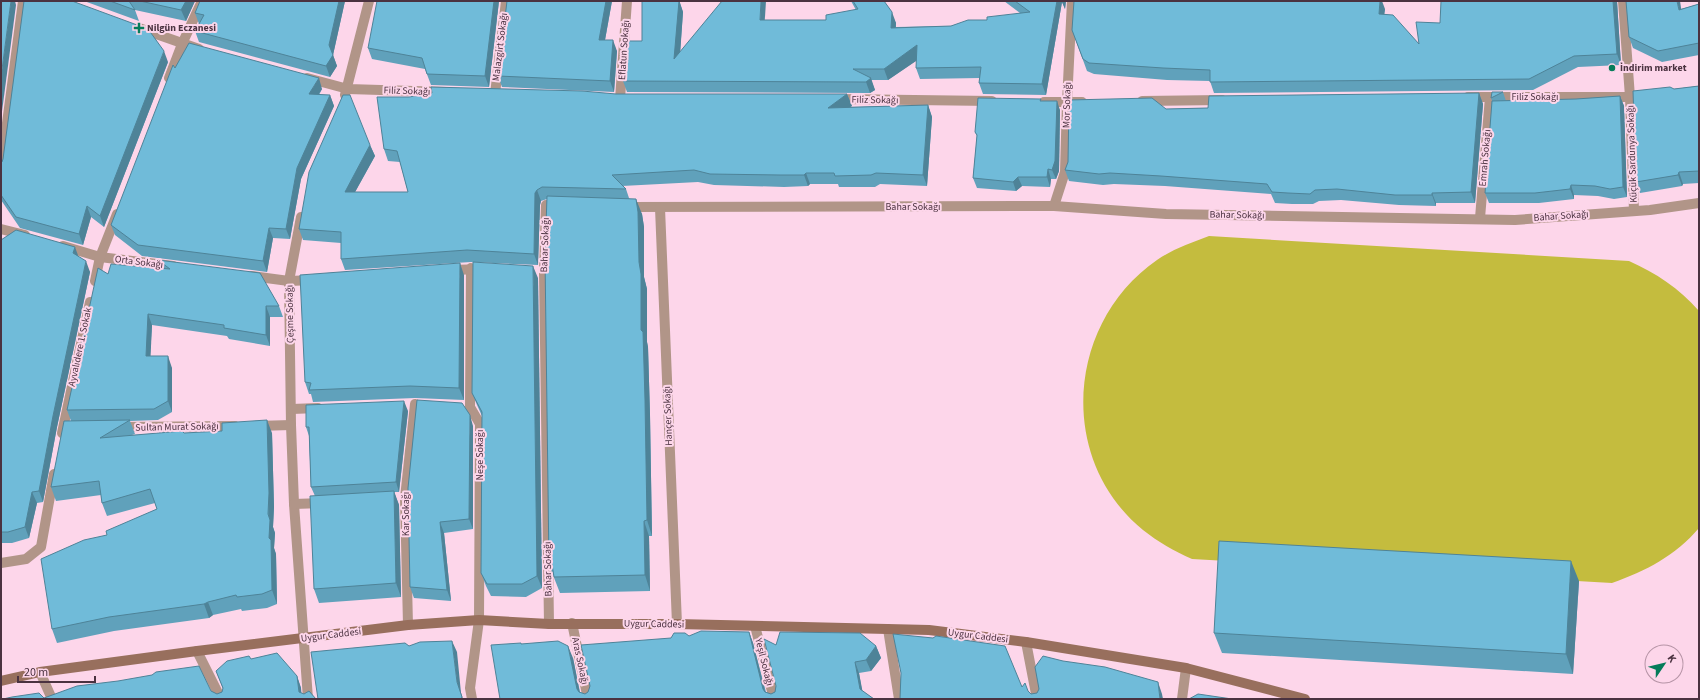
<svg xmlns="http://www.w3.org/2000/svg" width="1700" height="700" font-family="'Source Sans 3',sans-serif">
  <rect width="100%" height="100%" fill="#fdd6ea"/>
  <path fill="#c4bc3e" d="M1209 236 1629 261C1656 273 1679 288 1699 311V528C1675 556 1646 571 1612 583L1192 559C1174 551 1158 542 1143 530 1056 459 1067 322 1157 260 1173 249 1191 243 1209 236Z"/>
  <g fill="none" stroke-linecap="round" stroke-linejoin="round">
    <g stroke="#b19588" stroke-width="10">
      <polyline points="1630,97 1634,211"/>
      <polyline points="1054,206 1065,172 1067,102"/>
      <polyline points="1480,218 1490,97"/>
    </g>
    <g stroke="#b19588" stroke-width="10">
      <polyline points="1623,1 1630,97"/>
      <polyline points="139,28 199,49"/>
      <polyline points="169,78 182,44 202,1"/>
      <polyline points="307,78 348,89 446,92"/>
      <polyline points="495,94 506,1"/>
      <polyline points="345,95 369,1"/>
      <polyline points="1468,97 1630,97 1645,95"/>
      <polyline points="620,99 627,1"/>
      <polyline points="836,99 992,101"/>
      <polyline points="1142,101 1222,100"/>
      <polyline points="1044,102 1082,102"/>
      <polyline points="1067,102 1072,1"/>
      <polyline points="1,169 23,1"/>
      <polyline points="627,207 1054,206 1166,214 1515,220 1650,210 1699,203"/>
      <polyline points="660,208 677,624"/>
      <polyline points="301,217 289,281 291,425 294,504 308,699"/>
      <polyline points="1,229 25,235"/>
      <polyline points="63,246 100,257 173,266"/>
      <polyline points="471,268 470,407 480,424 479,620 470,688 472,699"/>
      <polyline points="450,270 486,269"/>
      <polyline points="251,276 289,281 314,280"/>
      <polyline points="95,281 100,257 117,214"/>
      <polyline points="292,409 318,408"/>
      <polyline points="257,426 291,425"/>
      <polyline points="119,427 235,426"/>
      <polyline points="62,433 90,302"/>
      <polyline points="294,504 323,503"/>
      <polyline points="1,563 26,559 41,547 54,474"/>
      <polyline points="572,623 588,699"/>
      <polyline points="549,624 544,272 546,205 559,205"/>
      <polyline points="408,625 405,498 415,404"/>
      <polyline points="755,626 774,699"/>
      <polyline points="888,629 899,699"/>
      <polyline points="1026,642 1037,699"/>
      <polyline points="197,651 221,699"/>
      <polyline points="40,672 52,699"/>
      <polyline points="1182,699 1186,668"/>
    </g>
    <polyline stroke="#986f5d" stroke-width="10" points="1,681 40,672 197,651 408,625 479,620 549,624 677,624 929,630 1026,642 1186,668 1305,699"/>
  </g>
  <g fill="#60a1bb">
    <polygon points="84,1 195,1 186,21 135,10 139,21"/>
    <polygon points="200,1 345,1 333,55 337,66 330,77 199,42 195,31 199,24 195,13"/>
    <polygon points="499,1 489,87 431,85 425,69 372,59 368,48"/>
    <polygon points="507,1 612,1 605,40 617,51 614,92 502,87 498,76"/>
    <polygon points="680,1 680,3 683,12 680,52 765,20 826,20 856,10 851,1 884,1 896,23 896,27 951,26 987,20 1020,13 1004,1 1066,1 1065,9 1062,2 1046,95 983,94 979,83 980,78 920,79 916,68 917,60 888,80 871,80 875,90 870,93 627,92 623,81 642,41"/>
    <polygon points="1617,1 1621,65 1578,67 1533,90 1214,93 1210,81 1167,80 1094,74 1087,71 1072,30 1385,9 1384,14 1419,44 1440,23"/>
    <polygon points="1699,4 1699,55 1662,62 1633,48 1629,37 1681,9"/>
    <polygon points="168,62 104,227 91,217 83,245 20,228 1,200 1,162"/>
    <polygon points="175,68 322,89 319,95 330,95 334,106 301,179 290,239 273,238 267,272 142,256 115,235 111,225"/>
    <polygon points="1699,86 1699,183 1683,184 1682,186 1640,193 1636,182 1674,89"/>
    <polygon points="1503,92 1506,101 1576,99 1620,96 1624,106 1627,197 1614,199 1598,196 1574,195 1574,199 1539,203 1489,203 1485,193 1492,101 1491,98"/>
    <polygon points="1479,93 1483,104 1475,203 1436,203 1436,206 1399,205 1341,200 1319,201 1313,204 1292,204 1275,203 1271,194 1165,186 1114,184 1103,185 1069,181 1065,170 1166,109 1208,108"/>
    <polygon points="616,94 847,94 852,106 849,107 928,105 932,117 927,186 880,184 875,187 839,187 838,184 810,184 808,186 784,187 714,185 698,182 622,186 626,189 629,198 642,214 644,227 644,277 647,289 647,342 648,347 650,415 652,536 649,536 650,591 560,593 549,565 547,199 541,201 540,205 538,265 471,262 345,270 341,259 341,243 303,240 299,229 370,145 375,156 355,192 408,192 400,162 388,161 384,149 409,97"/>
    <polygon points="1042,101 1060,110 1059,171 1056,179 1051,179 1050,187 1022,186 1016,191 977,188 973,178 977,136 975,132"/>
    <polygon points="1,240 78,256 90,272 57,427 43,502 37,503 29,538 12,543 1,543"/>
    <polygon points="158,260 279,306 283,317 270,317 270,346 229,339 227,336 152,325 150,356 172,368 172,412 158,420 130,421 135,434 132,435 184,433 272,433 274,507 273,527 275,533 274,548 276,554 277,604 267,608 242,611 241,609 213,615 209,618 114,631 57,643 52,629 107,535 157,509 155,503 107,516 102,503 101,495 56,501 51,487 71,421 67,410 108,274 161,268"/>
    <polygon points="464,275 464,400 415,398 313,402 311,394 309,394 305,382"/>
    <polygon points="538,278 542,588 526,597 491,596 486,586 481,573 482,416 477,405 472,393"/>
    <polygon points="408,411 399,492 394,492 399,505 401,597 319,603 314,589 315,496 311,487 309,436 306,427"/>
    <polygon points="473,426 473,529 444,533 451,601 414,598 410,587"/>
    <polygon points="1579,581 1573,674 1222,653 1214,633"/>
    <polygon points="749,632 753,643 766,692 771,694 775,692 776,686 776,645 876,646 881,658 871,671 859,673 862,691 874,699 500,699 521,644 573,658 580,692 585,694 671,638"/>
    <polygon points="251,659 297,676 301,688 301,693 44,698 211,691 217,694 222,692 223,689 216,671"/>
  </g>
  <g fill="#4e8398">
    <polygon points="11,1 15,1 16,5 1,119 1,77"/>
    <polygon points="186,1 195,1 186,21 181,10"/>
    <polygon points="339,1 345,1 333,55 337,66 330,77 326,66 329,45"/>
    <polygon points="494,1 499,1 489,87 485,76"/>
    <polygon points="606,1 612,1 603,51 599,40"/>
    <polygon points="676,1 680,1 680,3 683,12 679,70 674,59"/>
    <polygon points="761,1 766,1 764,32 760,20"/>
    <polygon points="1057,1 1066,1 1065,9 1062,2 1046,95 1042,84"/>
    <polygon points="1380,1 1382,1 1385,9 1383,26 1379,14"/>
    <polygon points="1613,1 1617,1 1621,65 1617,54"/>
    <polygon points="1677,1 1680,1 1683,21 1679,10"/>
    <polygon points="892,12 896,23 895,39 891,28"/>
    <polygon points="613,40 617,51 614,92 610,81"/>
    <polygon points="917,45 922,57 888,80 884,69"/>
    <polygon points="164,51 168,62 104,227 100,216"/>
    <polygon points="319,78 322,89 312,104 309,94"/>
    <polygon points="871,78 875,90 870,93 866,82"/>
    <polygon points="1479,93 1483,104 1475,203 1471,192"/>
    <polygon points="847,94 852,106 832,119 828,108"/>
    <polygon points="330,95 334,106 301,179 290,239 286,229 297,168"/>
    <polygon points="1620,96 1624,106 1627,197 1623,187"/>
    <polygon points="1057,101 1060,110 1059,171 1056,179 1052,170"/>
    <polygon points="928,105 932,117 927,186 923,175"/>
    <polygon points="370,145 375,156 349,203 345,192"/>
    <polygon points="1048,169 1051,179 1050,187 1047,177"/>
    <polygon points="1679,172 1683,184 1682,186 1678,175"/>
    <polygon points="806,173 810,184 808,186 804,175"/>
    <polygon points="1018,177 1022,186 1016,191 1013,182"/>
    <polygon points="1571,185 1574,195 1574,199 1570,189"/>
    <polygon points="537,190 541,201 540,205 538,265 534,254 535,193"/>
    <polygon points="1432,193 1436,203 1436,206 1432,195"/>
    <polygon points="636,199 642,214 644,227 644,277 647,289 647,342 648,347 650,415 652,536 647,520 639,262"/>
    <polygon points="87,206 91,217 83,245 79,234"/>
    <polygon points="269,228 273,238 267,272 263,261"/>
    <polygon points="75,247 79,258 73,253"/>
    <polygon points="86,261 90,272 57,427 43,502 39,491 53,416"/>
    <polygon points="460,263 464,275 464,400 459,388"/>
    <polygon points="533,266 538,278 542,588 537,576"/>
    <polygon points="266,306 270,317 270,346 266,335"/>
    <polygon points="148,314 152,325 150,368 146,356"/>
    <polygon points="168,356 172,368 172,412 168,401"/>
    <polygon points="404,401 408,411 399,492 396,482"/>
    <polygon points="470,415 473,426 473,529 469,519"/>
    <polygon points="267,420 272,433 274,507 273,527 275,533 274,548 276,554 277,604 272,590 269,538"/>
    <polygon points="394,491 399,505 401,597 396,583"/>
    <polygon points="32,492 37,503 29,538 25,527"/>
    <polygon points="644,521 649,536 650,591 645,575"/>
    <polygon points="440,522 444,533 451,601 447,590"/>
    <polygon points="1571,561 1579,581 1573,674 1566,654"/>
    <polygon points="208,602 213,615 209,618 204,604"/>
    <polygon points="749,632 753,643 767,699 763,689"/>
    <polygon points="452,641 457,652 461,693 463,699 461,699 457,682"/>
    <polygon points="568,646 573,658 581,699 577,689"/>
    <polygon points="876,646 881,658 871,671 866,660"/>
    <polygon points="855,662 859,673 864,699 860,689"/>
    <polygon points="297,676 301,688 302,699 299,692"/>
    <polygon points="1158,682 1162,694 1163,699 1160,699"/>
  </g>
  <g fill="#70bbd9" stroke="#4e8398">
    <polygon points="1,1 11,1 1,77"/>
    <polygon points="24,1 72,1 148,29 164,51 100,216 87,206 79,234 16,217 1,195 1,162 2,162 3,159"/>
    <polygon points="110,1 129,1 135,10"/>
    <polygon points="140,1 186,1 181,10"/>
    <polygon points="200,1 339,1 329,45 333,55 326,66 195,31 204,15 195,13"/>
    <polygon points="377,1 494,1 485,76 427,74 422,58 368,48"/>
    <polygon points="507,1 606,1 599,40 613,40 610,81 498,76"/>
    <polygon points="642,1 679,1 674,59 722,1 761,1 760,20 826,20 826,15 858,9 853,1 884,1 892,12 891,28 951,26 968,20 987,20 987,17 1030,12 1015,1 1057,1 1042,84 979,83 981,67 916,68 917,45 884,69 853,69 871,78 866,82 623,81 626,41 642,41"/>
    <polygon points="1074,1 1380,1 1379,14 1393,15 1419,44 1416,22 1440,23 1441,1 1613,1 1617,54 1574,56 1529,79 1210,82 1210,70 1163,68 1089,63 1083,59 1072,30"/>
    <polygon points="1626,1 1677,1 1679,10 1699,4 1699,43 1658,51 1629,37"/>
    <polygon points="189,43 319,78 309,94 330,95 297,168 286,229 269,228 263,261 138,245 111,225 173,65 175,68"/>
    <polygon points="1699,86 1699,171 1679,172 1678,175 1636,182 1633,91 1670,87 1674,89"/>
    <polygon points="431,87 582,91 616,94 847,94 828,108 928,105 923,175 876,173 871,175 835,176 834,173 806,173 804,175 780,175 710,174 694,170 612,175 626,189 542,187 537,190 535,193 534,254 467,250 341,259 341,232 299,229 309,172 343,95 350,95 370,145 345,192 408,192 397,151 384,149 377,97 409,97 432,93"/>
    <polygon points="1492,92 1503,92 1491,98"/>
    <polygon points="1479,93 1471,192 1432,193 1432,195 1395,195 1337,189 1315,190 1310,194 1288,193 1272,192 1267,184 1161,176 1110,173 1099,174 1065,170 1068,162 1069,100 1152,98 1166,109 1208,108 1209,96"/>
    <polygon points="1620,96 1623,187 1610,189 1595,186 1571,185 1570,189 1535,193 1485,193 1492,101 1576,99"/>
    <polygon points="978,98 1041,99 1040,101 1057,101 1055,161 1052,170 1048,169 1047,177 1018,177 1013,182 973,178 977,135 975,132"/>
    <polygon points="547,196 636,199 638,212 639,262 641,274 641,330 643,332 645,400 647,520 644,521 645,575 554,577 552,564 549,565 545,257"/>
    <polygon points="16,230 75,247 73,253 86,261 53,416 39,491 32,492 25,527 8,532 1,532 1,240"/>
    <polygon points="158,260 260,273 279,306 266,306 266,335 224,328 224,325 148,314 146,356 168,356 168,401 154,409 67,410 98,268 108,274 111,264 170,269"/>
    <polygon points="473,262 533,266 537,576 522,584 487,584 481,573 482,412 472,393"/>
    <polygon points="460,263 459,388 410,386 309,390 311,383 305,382 300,275"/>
    <polygon points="417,400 462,403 470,415 469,519 440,522 447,590 410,587 408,488"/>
    <polygon points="404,401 396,482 311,487 309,427 306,427 306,405"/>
    <polygon points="130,420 100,438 182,431 184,433 222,431 222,423 267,420 269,493 268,514 270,520 269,538 271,540 272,590 262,594 237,597 236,595 208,602 204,604 109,617 52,629 41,559 84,540 107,535 106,531 157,509 150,489 102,503 99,481 51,487 64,421"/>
    <polygon points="394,491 396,583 314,589 310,496"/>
    <polygon points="1219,541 1571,561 1566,654 1214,633"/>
    <polygon points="701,631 749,632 763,689 765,692 771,694 775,692 776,686 764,639 776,645 780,632 860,633 876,646 866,660 855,662 860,689 874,699 500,699 491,645 521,643 521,644 558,641 568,646 577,689 579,692 585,694 588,692 590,686 581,645 671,638 674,633 685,633 689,636"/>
    <polygon points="893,634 933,638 936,636 1005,646 1022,687 1025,683 1028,691 1031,694 1037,693 1039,689 1035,667 1043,656 1063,661 1105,667 1158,682 1160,699 900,699 901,673"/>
    <polygon points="452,641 457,682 462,697 461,699 318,699 311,652 405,643 409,646 420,642"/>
    <polygon points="277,653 297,676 299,692 304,694 309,691 316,699 3,699 12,697 39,693 44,698 77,686 118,681 152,675 156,672 199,666 211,691 217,694 222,692 223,688 216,671 227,661 249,656 251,659"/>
    <polygon points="1198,694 1232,699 1189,699"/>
  </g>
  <g fill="#057c5a" stroke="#fdd6ea" stroke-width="1.5">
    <path d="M137 22h4v4h4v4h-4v4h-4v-4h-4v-4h4z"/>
    <circle cx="1612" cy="68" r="4"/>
  </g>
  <g text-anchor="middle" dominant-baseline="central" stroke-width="4" stroke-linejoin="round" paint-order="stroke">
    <g font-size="10" font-weight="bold" fill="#4b3240" stroke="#fdd6ea" text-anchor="start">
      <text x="147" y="28">Nilgün Eczanesi</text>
      <text x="1620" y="68">İndirim market</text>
    </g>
    <g font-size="10" fill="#4b3240" stroke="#fdd6ea">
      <text transform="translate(500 47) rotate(-83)">Malazgirt Sokağı</text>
      <text transform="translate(624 50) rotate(-86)">Eflatun Sokağı</text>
      <text transform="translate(407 91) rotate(2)">Filiz Sokağı</text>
      <text x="1535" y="97">Filiz Sokağı</text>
      <text transform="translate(875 100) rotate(1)">Filiz Sokağı</text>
      <text transform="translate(1067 105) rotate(-88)">Mor Sokağı</text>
      <text transform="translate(1632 154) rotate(-92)">Küçük Sardunya Sokağı</text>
      <text transform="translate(1485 158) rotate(-85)">Emrah Sokağı</text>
      <text x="913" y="207">Bahar Sokağı</text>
      <text transform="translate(1237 215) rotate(1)">Bahar Sokağı</text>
      <text transform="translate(1561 216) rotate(-4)">Bahar Sokağı</text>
      <text transform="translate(545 245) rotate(-88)">Bahar Sokağı</text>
      <text transform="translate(139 262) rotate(7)">Orta Sokağı</text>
      <text transform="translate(290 314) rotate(-91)">Çeşme Sokağı</text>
      <text transform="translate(80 347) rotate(-78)">Ayvalıdere 1. Sokak</text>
      <text transform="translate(668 416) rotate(-92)">Hançer Sokağı</text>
      <text transform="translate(177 427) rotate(-1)">Sultan Murat Sokağı</text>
      <text transform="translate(480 455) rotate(-90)">Neşe Sokağı</text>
      <text transform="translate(406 514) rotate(-90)">Kar Sokağı</text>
      <text transform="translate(548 569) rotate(-91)">Bahar Sokağı</text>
      <text transform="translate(654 624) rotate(1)">Uygur Caddesi</text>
      <text transform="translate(331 635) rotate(-7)">Uygur Caddesi</text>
      <text transform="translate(978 636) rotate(7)">Uygur Caddesi</text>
      <text transform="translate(580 661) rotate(78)">Aras Sokağı</text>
      <text transform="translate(764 662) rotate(76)">Yeşil Sokağı</text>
    </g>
  </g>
  <rect width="1700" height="700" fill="none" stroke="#4b3240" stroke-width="4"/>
  <g transform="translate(1664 664) rotate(55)"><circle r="19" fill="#fdd6ea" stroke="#b694a6"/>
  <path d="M0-3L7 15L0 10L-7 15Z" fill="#057c5a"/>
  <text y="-6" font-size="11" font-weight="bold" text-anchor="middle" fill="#4b3240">K</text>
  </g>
  <path d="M18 676v6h77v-6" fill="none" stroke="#4b3240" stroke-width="2"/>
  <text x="24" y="676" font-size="12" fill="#4b3240" stroke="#fdd6ea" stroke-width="3" paint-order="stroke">20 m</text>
</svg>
